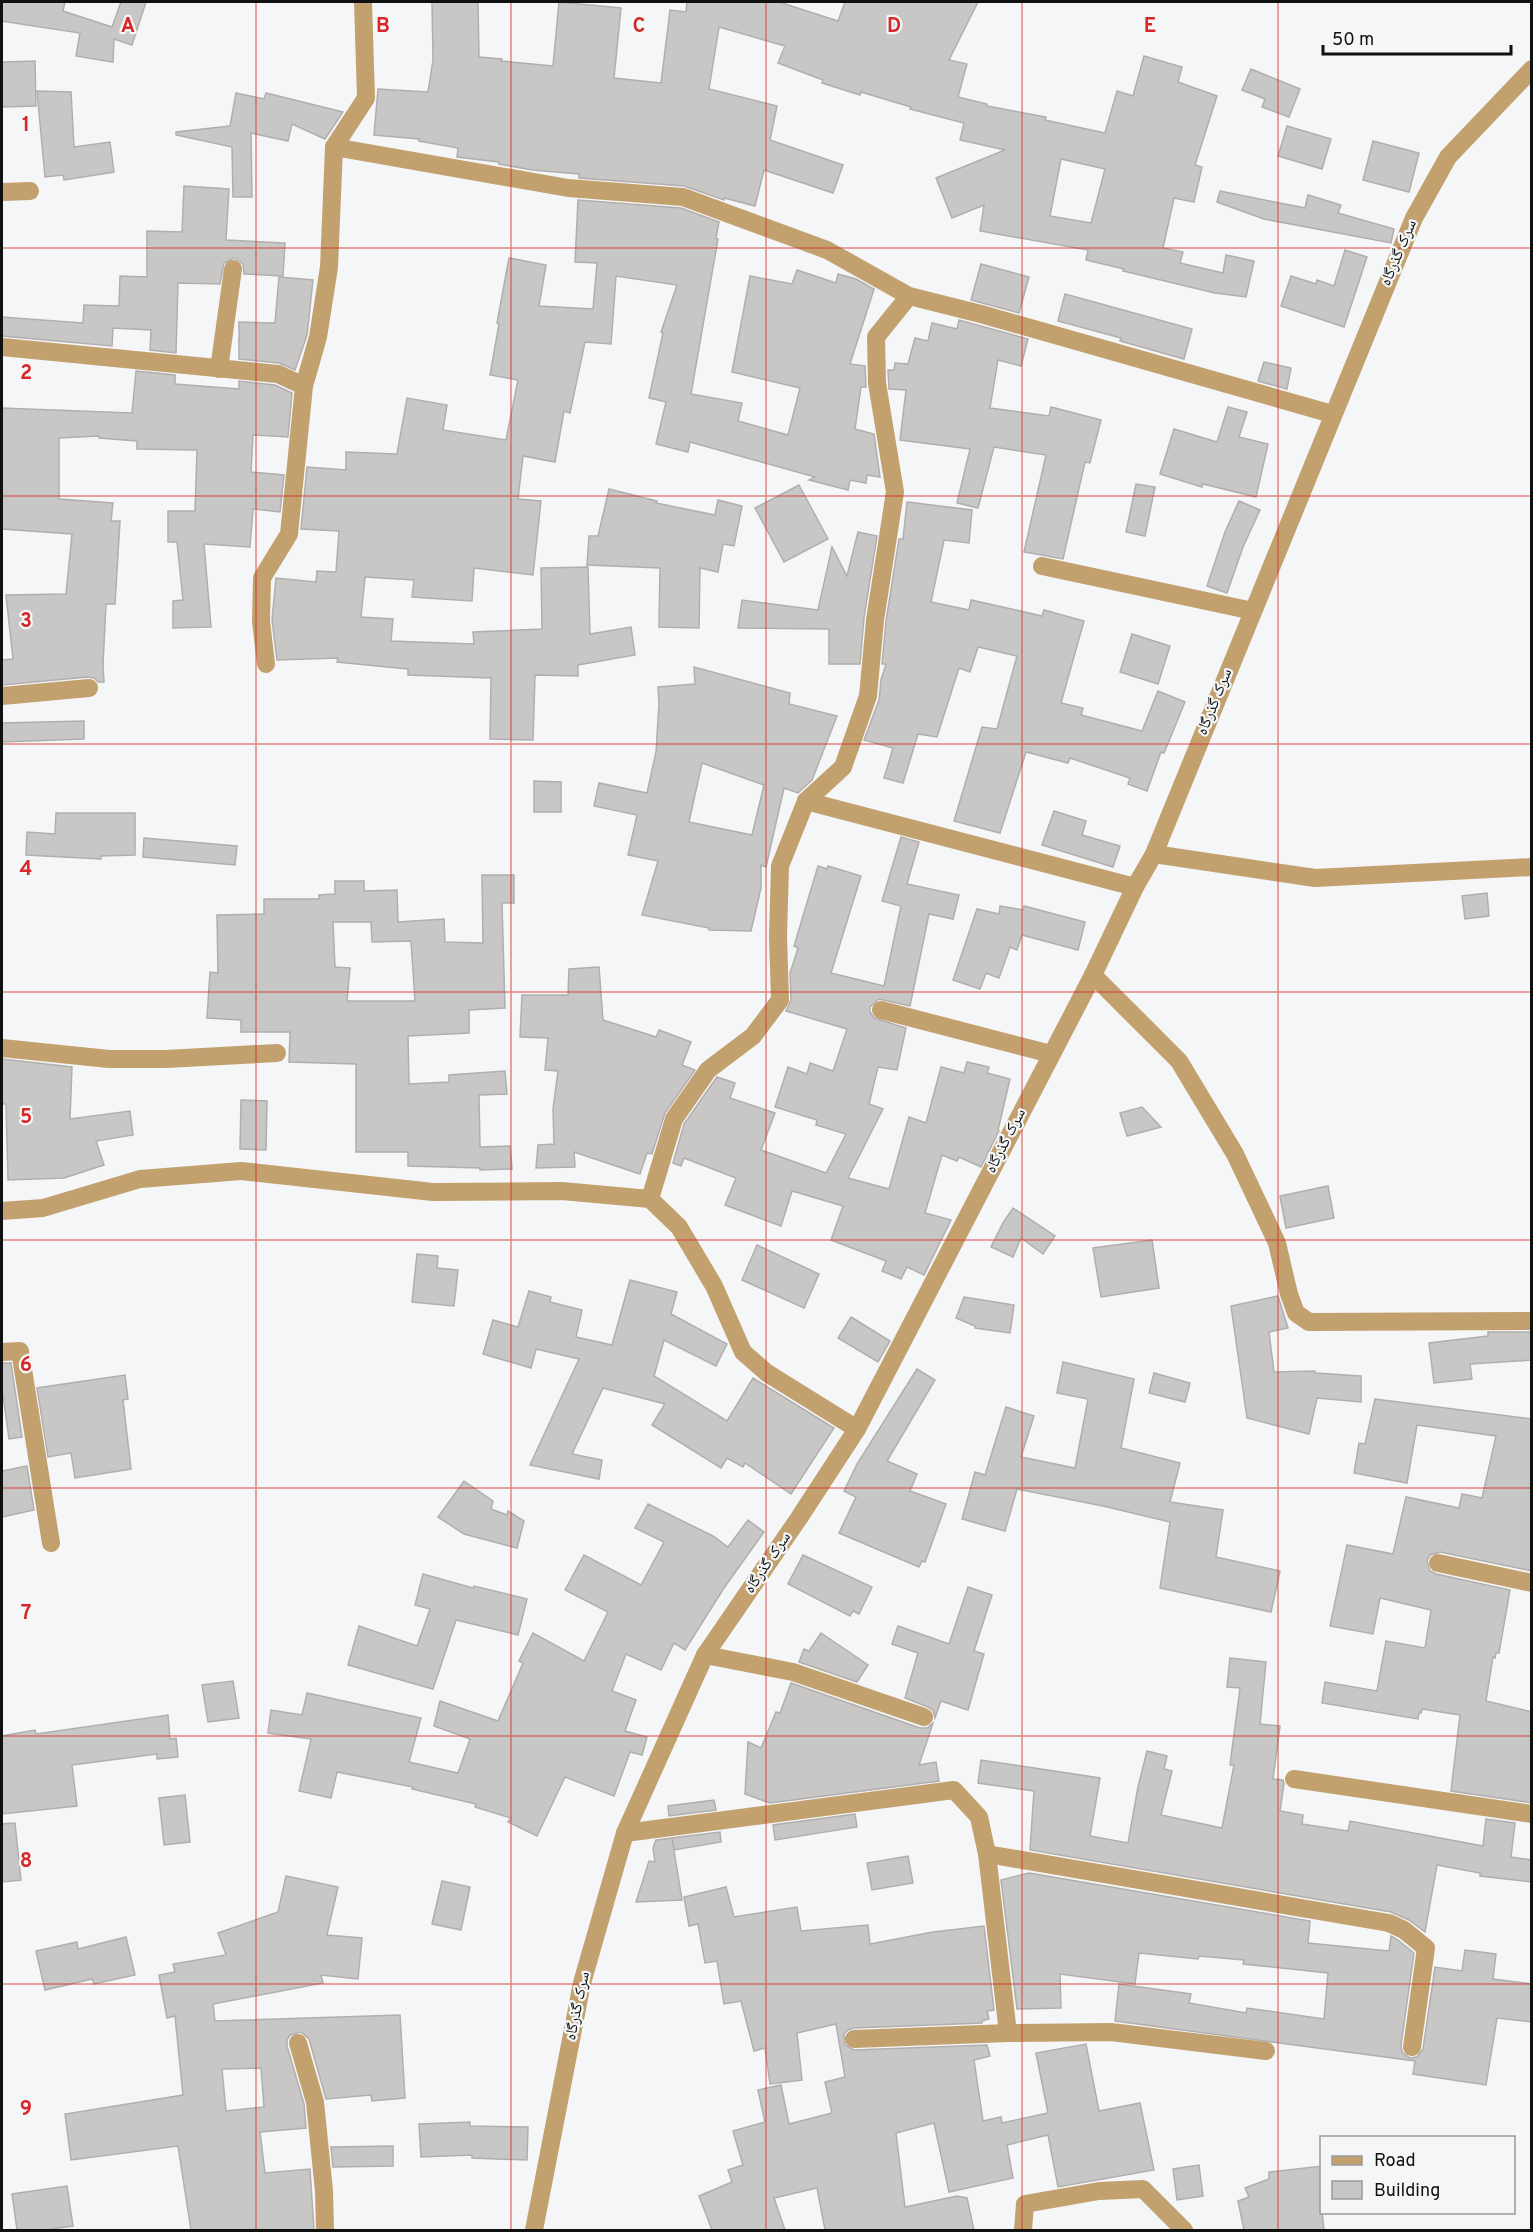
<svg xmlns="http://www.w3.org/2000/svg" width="1533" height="2232" font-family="Overpass,'Noto Naskh Arabic',sans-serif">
  <rect width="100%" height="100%" fill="#f5f6f7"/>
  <g fill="#c8c7c6" stroke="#b0afae" stroke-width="1.5" fill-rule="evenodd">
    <polygon points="2,2 65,2 63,11 112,27 121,2 146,2 132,45 114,39 113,62 76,56 80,33 2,21"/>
    <path d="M432 2H478L479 57 502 59 501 61 553 66 559 2 621 8 614 78 661 83 670 10 686 12 687 2H779L838 21 845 2H978L949 60 967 64 958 97 987 104V106L1046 117 1045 120 1105 133 1117 91 1133 96 1144 56 1182 67 1178 82 1217 96 1195 165 1202 167 1194 202 1174 198 1163 248 1183 252 1180 263 1223 273 1226 255 1254 261 1246 297 1215 293 1123 271 1124 269 1086 260 1088 250 980 231 984 205 952 218 936 178 1005 150 960 140 964 123 910 109 911 107 861 92 860 95 822 83 823 80 778 63 785 46 719 27 709 89 777 106 770 140 843 165 833 193 764 170 755 206 724 198V200L684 186 579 178V174L532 170 499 164V162L457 157 458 148 419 141V139L374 135 378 89 428 92 433 60ZM1061 159 1105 169 1091 223 1050 216Z"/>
    <polygon points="35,61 36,106 2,107 2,62"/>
    <polygon points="1251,69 1300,89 1289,117 1262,107 1265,99 1242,90"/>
    <polygon points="37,91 71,92 74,147 110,142 114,172 64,180 63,175 45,177"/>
    <polygon points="236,93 264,99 266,93 343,112 325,139 292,124 288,141 251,133 252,197 233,197 232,147 176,135 176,132 230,126"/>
    <polygon points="1287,126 1331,139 1322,169 1278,156"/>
    <polygon points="1373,141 1419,153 1409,192 1363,180"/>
    <polygon points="184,186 229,189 226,240 285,243 283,276 244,274 243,264 234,258 224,263 220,284 178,283 176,353 150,350 151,330 113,328 112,346 2,336 2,317 83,323 84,305 119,306 120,276 147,277 147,231 182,232"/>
    <polygon points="1220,191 1305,208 1308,195 1341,205 1338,213 1394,229 1391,243 1264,219 1217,202"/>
    <polygon points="578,200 681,208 719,222 716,238 718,239 691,394 742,403 738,421 788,435 800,388 732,372 750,276 792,284 797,270 836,283 838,274 856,279 874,289 850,364 865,366 866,387 861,387 855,429 874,434 880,477 867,475 866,483 850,480 848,490 809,480 815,477 690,442 688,452 656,444 666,402 649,398 663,333 661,332 677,285 616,276 611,344 585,342 570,413 564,411 555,462 523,456 518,499 541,501 533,575 474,568 472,601 412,597 414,580 365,577 361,617 393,619 391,641 474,644 473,632 542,629 541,568 588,567 590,634 631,627 635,655 578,665 578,676 535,675 533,740 490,739 491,678 408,675 408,669 337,662 338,658 277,660 272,620 276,578 316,582 317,571 336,572 339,531 301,529 307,467 346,470 346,452 397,454 407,398 447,405 443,430 506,440 518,380 490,375 499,324 497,323 509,258 546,265 539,306 593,309 597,263 575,262"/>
    <polygon points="1345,250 1367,257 1344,327 1281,306 1291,276 1316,284 1317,280 1334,286"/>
    <polygon points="981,264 1029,277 1019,313 971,300"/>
    <polygon points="279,277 313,280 307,335 295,370 279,363 239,359 239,322 275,323"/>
    <polygon points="1065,294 1192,329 1184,359 1120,341 1121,338 1058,321"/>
    <polygon points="959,320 1028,339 1021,366 998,360 990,408 1049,416 1051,407 1101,420 1090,463 1085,462 1063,559 1024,552 1046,455 994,447 978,508 957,503 970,449 900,440 906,390 889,389 888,370 894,370 895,363 908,364 915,338 928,341 932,323 957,329"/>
    <polygon points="1264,362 1291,368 1287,389 1258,381"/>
    <polygon points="136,371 175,375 175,384 239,389 239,381 275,385 292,393 288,437 253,435 251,472 284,475 280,512 253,509 250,547 204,544 211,627 173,628 173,601 183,600 177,542 168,542 168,511 195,511 197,450 137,449 137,441 99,438 99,436 59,438 59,499 113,503 111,521 120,521 115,604 106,604 103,665 104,682 98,682 94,678 88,677 2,685 2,660 13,659 6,595 66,594 72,534 2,529 2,408 132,413"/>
    <polygon points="1228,407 1247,412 1239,437 1268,444 1256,497 1203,484 1202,487 1160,474 1174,429 1217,442"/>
    <polygon points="1136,484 1155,487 1145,536 1126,532"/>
    <polygon points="799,485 828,539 784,562 755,508"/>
    <polygon points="609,489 657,501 656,503 715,515 718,500 742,506 734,546 723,544 718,572 700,568 699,628 659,627 660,568 587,565 589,536 598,536"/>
    <polygon points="1239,501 1260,510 1243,547 1227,593 1207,586 1225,532"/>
    <polygon points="907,502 972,510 969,543 944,540 931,602 969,610 971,600 1042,616 1044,610 1084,621 1061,703 1083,708 1081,715 1142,731 1158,691 1185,702 1164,753 1161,752 1147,791 1128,784 1130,778 1070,758 1068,763 1026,752 1000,833 954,821 982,727 997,729 1017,656 978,647 970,672 959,668 937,737 918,734 903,783 884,778 893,748 864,740 879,700 881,680 886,664 882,664 886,621 899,539 903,539"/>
    <polygon points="858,532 877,536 864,618 860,664 829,664 829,629 738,628 742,600 818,610 832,547 847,576"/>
    <polygon points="1132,634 1170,646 1158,684 1120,672"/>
    <path d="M694 667 790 693 789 704 837 716 812 780 798 793 784 788 766 867 761 865V888L751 931 709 930V928L642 915 658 861 628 855 637 815 594 806 599 783 647 793 656 752 659 704 658 687 695 684ZM702 763 764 785 752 835 689 822Z"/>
    <polygon points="84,721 84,739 2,742 2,723"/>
    <polygon points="534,781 561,782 561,812 534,812"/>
    <polygon points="1054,811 1086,821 1082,835 1120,846 1113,867 1042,845"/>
    <polygon points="56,813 135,813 135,855 101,856 101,859 26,855 27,832 55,834"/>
    <polygon points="901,837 919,842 907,884 959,895 953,919 929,914 910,1006 879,999 870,1007 870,1012 874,1018 906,1028 897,1070 878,1067 869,1104 883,1109 848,1178 889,1189 909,1117 926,1123 941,1067 964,1073 967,1062 989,1067 987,1073 1010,1079 998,1130 999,1131 981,1167 959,1157 957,1161 942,1155 925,1213 951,1220 924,1275 907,1267 901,1279 882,1271 886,1261 831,1240 843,1206 792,1191 781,1226 725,1205 736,1178 684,1158 681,1166 673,1163 684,1124 717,1077 735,1083 730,1098 775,1113 761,1150 826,1173 846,1134 816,1125 817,1120 775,1107 788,1067 807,1074 810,1063 833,1071 847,1029 786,1011 791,1000 790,973 798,948 794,946 818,866 827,869 828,866 861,876 831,973 884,986 901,906 882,901"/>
    <polygon points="144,838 237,846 235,865 143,857"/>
    <path d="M482 875H514V903H502L505 1008 469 1010V1033L408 1036 409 1084 449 1082V1075L505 1071 507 1094 479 1095 480 1147 510 1146 512 1169 480 1170V1168L408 1166V1152H356V1064L289 1062 290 1032H241V1020L207 1018 210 972 218 973 217 915 264 914V899H319V895L335 894V881H364V891L397 890 398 922 444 919 445 942 483 943ZM333 922H371L372 942 411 941 415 1001H347L350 968 335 967Z"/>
    <polygon points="1487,893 1489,916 1465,919 1462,896"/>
    <polygon points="1000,906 1023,910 1024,906 1085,922 1078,950 1022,935 1017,950 1010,947 999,978 986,973 980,989 953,980 977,909 999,914"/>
    <polygon points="599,967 603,1020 656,1037 659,1030 691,1042 682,1065 695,1070 665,1113 652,1154 647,1153 640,1174 574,1152 575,1167 536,1168 538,1145 554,1144 553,1109 558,1071 545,1070 548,1038 520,1037 522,995 568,995 569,969"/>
    <polygon points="2,1059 72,1067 70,1119 130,1111 133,1135 96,1141 104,1165 64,1178 8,1180 6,1104 2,1104"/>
    <polygon points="241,1100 267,1101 266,1150 240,1149"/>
    <polygon points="1142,1107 1161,1127 1127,1136 1120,1113"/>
    <polygon points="1328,1186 1334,1218 1286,1228 1280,1196"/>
    <polygon points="1013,1208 1055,1236 1043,1254 1021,1238 1013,1257 991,1247 1003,1223"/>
    <polygon points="1152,1240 1159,1288 1101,1297 1093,1248"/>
    <polygon points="757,1245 819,1274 804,1308 742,1280"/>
    <polygon points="417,1254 438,1256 437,1268 458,1270 454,1306 412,1302"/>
    <polygon points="630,1280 677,1292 671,1314 727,1344 716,1366 664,1340 654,1376 727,1421 753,1378 834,1428 791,1494 745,1463 743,1467 727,1458 721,1468 652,1425 665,1404 603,1388 572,1454 602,1460 599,1479 530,1465 579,1359 536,1349 531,1368 483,1354 493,1320 518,1327 529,1291 551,1297 550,1302 582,1310 576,1337 612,1345"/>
    <polygon points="1278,1296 1288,1328 1269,1332 1274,1372 1315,1371 1315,1373 1361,1376 1361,1402 1317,1398 1309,1434 1247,1418 1231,1306"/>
    <polygon points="964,1297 1014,1305 1010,1333 975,1328 975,1326 956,1318"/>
    <polygon points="851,1317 890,1341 878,1362 838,1338"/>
    <polygon points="1488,1332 1532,1332 1532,1360 1470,1364 1472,1379 1434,1383 1429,1343 1488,1336"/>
    <polygon points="1063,1362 1134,1379 1121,1448 1180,1463 1170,1502 1223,1510 1216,1557 1280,1571 1271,1612 1160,1588 1170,1522 1103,1506 1017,1489 1005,1531 962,1519 975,1472 985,1475 1006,1407 1034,1416 1021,1457 1075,1468 1088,1399 1057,1393"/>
    <polygon points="2,1363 11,1363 22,1437 9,1439 2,1388"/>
    <polygon points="917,1369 935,1380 887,1461 917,1474 910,1491 946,1504 925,1562 922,1561 919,1567 839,1533 856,1497 844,1491 857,1464"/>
    <polygon points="1154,1373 1190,1383 1185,1402 1149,1393"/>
    <polygon points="125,1375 128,1399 123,1400 131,1469 75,1478 71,1453 48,1457 37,1388"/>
    <polygon points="1375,1399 1532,1419 1532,1571 1440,1552 1430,1555 1427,1561 1430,1571 1436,1574 1510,1590 1499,1653 1496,1653 1495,1658 1493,1657 1486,1701 1532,1712 1532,1803 1451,1791 1460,1715 1422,1709 1421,1713 1419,1713 1418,1719 1322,1703 1325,1682 1377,1691 1386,1641 1425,1648 1431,1610 1380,1598 1373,1634 1330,1626 1347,1545 1393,1554 1406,1497 1459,1508 1462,1494 1482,1498 1496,1436 1417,1425 1407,1483 1354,1473 1359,1443 1365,1444"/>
    <polygon points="27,1466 34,1510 2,1517 2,1471"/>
    <polygon points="464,1481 493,1501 491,1509 507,1515 508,1511 524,1521 517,1548 464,1534 438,1517"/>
    <polygon points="648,1504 713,1536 728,1547 748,1520 764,1532 724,1588 685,1650 674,1643 661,1670 626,1654 612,1691 636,1700 625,1731 647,1737 642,1755 630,1752 614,1796 565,1777 537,1836 508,1822 511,1818 475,1807 476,1804 412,1789 413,1787 337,1772 331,1798 299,1791 311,1739 268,1733 271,1710 302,1715 307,1693 421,1718 409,1762 458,1773 470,1739 434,1726 440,1701 498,1721 523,1663 519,1661 533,1633 584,1661 608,1612 565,1590 584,1555 641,1585 664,1542 635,1528"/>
    <polygon points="803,1555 872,1587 859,1614 853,1611 850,1616 788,1584"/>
    <polygon points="423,1574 473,1588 474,1586 527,1599 518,1635 456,1620 433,1689 348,1665 359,1626 417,1646 430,1609 415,1605"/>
    <polygon points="968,1587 992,1595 974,1651 984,1654 968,1710 941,1701 935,1718 933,1710 928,1707 905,1698 918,1653 892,1644 898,1626 949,1644"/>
    <polygon points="821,1633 868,1665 857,1682 799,1662 804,1649 809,1651"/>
    <polygon points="1230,1658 1266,1662 1260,1724 1280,1726 1273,1779 1283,1780 1284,1784 1280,1811 1303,1815 1302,1824 1348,1831 1350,1821 1483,1846 1486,1819 1515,1823 1511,1857 1532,1860 1532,1882 1480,1876 1480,1873 1437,1865 1425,1932 1409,1920 1391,1912 1030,1850 1034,1791 978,1783 981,1760 1100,1778 1090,1836 1128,1843 1138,1787 1147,1751 1167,1756 1164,1769 1172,1771 1161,1815 1222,1828 1234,1765 1230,1765 1240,1688 1227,1687"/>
    <polygon points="233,1681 239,1718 208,1722 202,1685"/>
    <polygon points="791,1683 920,1728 927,1728 933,1723 919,1765 936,1762 939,1781 770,1803 745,1794 748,1742 761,1748 776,1712 780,1713"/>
    <polygon points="168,1715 170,1739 176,1738 178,1757 157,1759 157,1754 72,1765 77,1806 2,1814 2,1736 35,1730 36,1734"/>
    <polygon points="185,1795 190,1842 164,1845 159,1798"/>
    <polygon points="714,1800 716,1810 669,1816 668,1806"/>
    <polygon points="855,1814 857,1827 775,1840 773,1825"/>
    <polygon points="15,1823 21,1880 2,1882 2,1824"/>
    <polygon points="720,1832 721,1842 674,1850 672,1838"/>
    <polygon points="672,1838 682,1900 636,1902 649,1861 655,1862 653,1848 656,1840"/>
    <polygon points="908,1856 913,1883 872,1890 867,1863"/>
    <polygon points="1029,1873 1310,1921 1308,1943 1389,1951 1391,1936 1398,1940 1414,1953 1401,2045 1402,2052 1410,2058 1417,2057 1423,2049 1435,1967 1462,1971 1465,1950 1496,1954 1493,1979 1532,1984 1532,2022 1497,2018 1486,2085 1413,2074 1415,2061 1115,2021 1119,1984 1191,1994 1189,2003 1246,2013 1247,2008 1324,2019 1328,1973 1243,1964 1244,1960 1199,1956 1198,1959 1139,1953 1135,1984 1060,1974 1061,2008 1017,2009 1001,1880"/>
    <path d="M286 1876 338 1887 327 1935 362 1938 358 1979 321 1975 323 1983 213 2004 215 2021 400 2015 405 2098 372 2101 371 2095 326 2099 309 2039 301 2032 290 2035 287 2040V2046L304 2104 306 2128 260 2132 265 2173 310 2169 314 2230H191L178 2146 71 2160 65 2114 183 2095 175 2016 167 2018 159 1975 175 1972 173 1964 226 1955 218 1933 278 1912ZM261 2068 264 2107 226 2111 222 2069Z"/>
    <polygon points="442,1881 470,1887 461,1930 432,1924"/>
    <polygon points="726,1887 734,1917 797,1907 801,1931 868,1925 870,1944 933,1932 984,1926 994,2010 987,2011 989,2019 982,2021 982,2023 854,2028 848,2030 844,2034 845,2045 854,2050 987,2045 990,2056 974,2060 983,2121 1001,2117 1002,2123 1048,2113 1036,2053 1086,2044 1099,2111 1140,2103 1154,2170 1058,2187 1048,2135 1007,2145 1013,2178 949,2192 934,2123 896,2133 905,2207 957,2196 967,2198 974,2230 825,2230 817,2188 774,2198 785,2230 712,2230 699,2196 732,2182 728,2170 743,2165 733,2131 765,2122 758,2090 781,2085 789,2124 832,2113 825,2082 845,2077 836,2024 797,2033 802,2080 770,2084 765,2048 754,2051 741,2001 724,2004 717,1961 705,1963 698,1924 689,1926 684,1897"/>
    <polygon points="126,1937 135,1975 94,1984 92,1979 45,1990 36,1951 77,1942 78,1949"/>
    <polygon points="470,2122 470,2126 528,2127 527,2160 472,2158 472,2155 421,2157 419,2124"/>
    <polygon points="393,2146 393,2166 333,2167 331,2147"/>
    <polygon points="1199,2165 1203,2196 1177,2200 1173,2169"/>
    <polygon points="1322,2166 1322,2212 1324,2230 1244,2230 1238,2201 1249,2197 1245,2188 1269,2179 1269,2172"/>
    <polygon points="67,2186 73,2226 44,2230 17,2230 12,2194"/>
  </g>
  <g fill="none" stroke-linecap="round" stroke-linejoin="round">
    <g stroke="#c2a16f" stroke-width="18">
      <polyline points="334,147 568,188 683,197 827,250 909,296 981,314 1332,414"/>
      <polyline points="2,192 30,191"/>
      <polyline points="2,347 278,374 304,386 289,534 262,578 261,621 266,664"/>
      <polyline points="219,369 233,269"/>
      <polyline points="304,386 318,337 329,267 334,147 366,98 363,2"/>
      <polyline points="1042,566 1253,611"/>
      <polyline points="2,696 89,688"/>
      <polyline points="806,801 1135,887"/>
      <polyline points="1154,854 1315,878 1532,867"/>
      <polyline points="1093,975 1179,1061 1235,1154 1277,1243 1289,1294 1296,1313 1309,1322 1532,1321"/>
      <polyline points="881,1010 1051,1054"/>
      <polyline points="2,1048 109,1059 166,1059 277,1053"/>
      <polyline points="650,1199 674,1119 708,1070 753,1036 780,1000 778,936 780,866 806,801 843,767 868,696 875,620 895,492 877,383 876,337 909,296"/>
      <polyline points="2,1211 43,1208 140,1179 241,1171 433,1192 562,1191 650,1199 679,1227 714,1286 743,1352 767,1373 857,1429"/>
      <polyline points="2,1352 20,1351 51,1543"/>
      <polyline points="1438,1563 1532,1583"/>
      <polyline points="705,1655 793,1672 924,1717"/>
      <polyline points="1294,1779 1532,1814"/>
      <polyline points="625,1833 954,1790 979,1817 987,1854 1008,2033"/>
      <polyline points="987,1854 1389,1923 1404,1930 1426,1948 1412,2047"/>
      <polyline points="854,2039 1008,2033 1111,2032 1266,2051"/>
      <polyline points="298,2043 315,2102 324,2191 325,2230"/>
      <polyline points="1023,2230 1025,2204 1099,2191 1143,2189 1184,2230"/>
    </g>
    <polyline stroke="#c2a16f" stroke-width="18" points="534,2230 582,1983 625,1833 705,1655 799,1518 857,1429 1093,975 1135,887 1154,854 1414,218 1448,157 1532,69"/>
  </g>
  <path fill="none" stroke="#d62828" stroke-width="1.5" stroke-opacity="0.55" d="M256 2V2230M511 2V2230M766 2V2230M1022 2V2230M1278 2V2230M2 248H1532M2 496H1532M2 744H1532M2 992H1532M2 1240H1532M2 1488H1532M2 1736H1532M2 1984H1532"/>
  <g text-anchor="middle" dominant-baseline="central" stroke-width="4.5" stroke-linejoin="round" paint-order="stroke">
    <g font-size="16" fill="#0f1010" stroke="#f5f6f7">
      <text transform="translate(1399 253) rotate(-67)">سرک گذرگاه</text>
      <text transform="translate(1215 702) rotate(-68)">سرک گذرگاه</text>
      <text transform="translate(1006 1141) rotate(-63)">سرک گذرگاه</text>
      <text transform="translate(768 1563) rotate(-56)">سرک گذرگاه</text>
      <text transform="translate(578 2006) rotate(-78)">سرک گذرگاه</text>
    </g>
  </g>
  <g font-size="20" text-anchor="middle" font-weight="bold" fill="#d62828" stroke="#f5f6f7" stroke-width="4.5" stroke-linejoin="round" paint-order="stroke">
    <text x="128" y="32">A</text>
    <text x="383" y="32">B</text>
    <text x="639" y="32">C</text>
    <text x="894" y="32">D</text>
    <text x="1150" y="32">E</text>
    <text x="26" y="131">1</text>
    <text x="26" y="379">2</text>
    <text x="26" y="627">3</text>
    <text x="26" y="875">4</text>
    <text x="26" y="1123">5</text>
    <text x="26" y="1371">6</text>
    <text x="26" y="1619">7</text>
    <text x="26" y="1867">8</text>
    <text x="26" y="2115">9</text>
  </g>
  <rect width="1533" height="2232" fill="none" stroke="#0f1010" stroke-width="6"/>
  <rect x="1320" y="2136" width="195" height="78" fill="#f5f6f7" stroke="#999a9b" stroke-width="1.5"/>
  <rect x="1332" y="2156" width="30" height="9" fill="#c2a16f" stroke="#999a9b" stroke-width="1.5"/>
  <text x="1374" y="2166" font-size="18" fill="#0f1010">Road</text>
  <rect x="1332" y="2181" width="30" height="18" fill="#c8c7c6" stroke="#999a9b" stroke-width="1.5"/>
  <text x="1374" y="2196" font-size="18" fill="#0f1010">Building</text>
  <path d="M1323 45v9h188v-9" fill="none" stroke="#0f1010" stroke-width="3"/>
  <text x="1332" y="45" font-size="18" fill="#0f1010" stroke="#f5f6f7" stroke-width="4.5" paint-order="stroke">50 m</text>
</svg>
